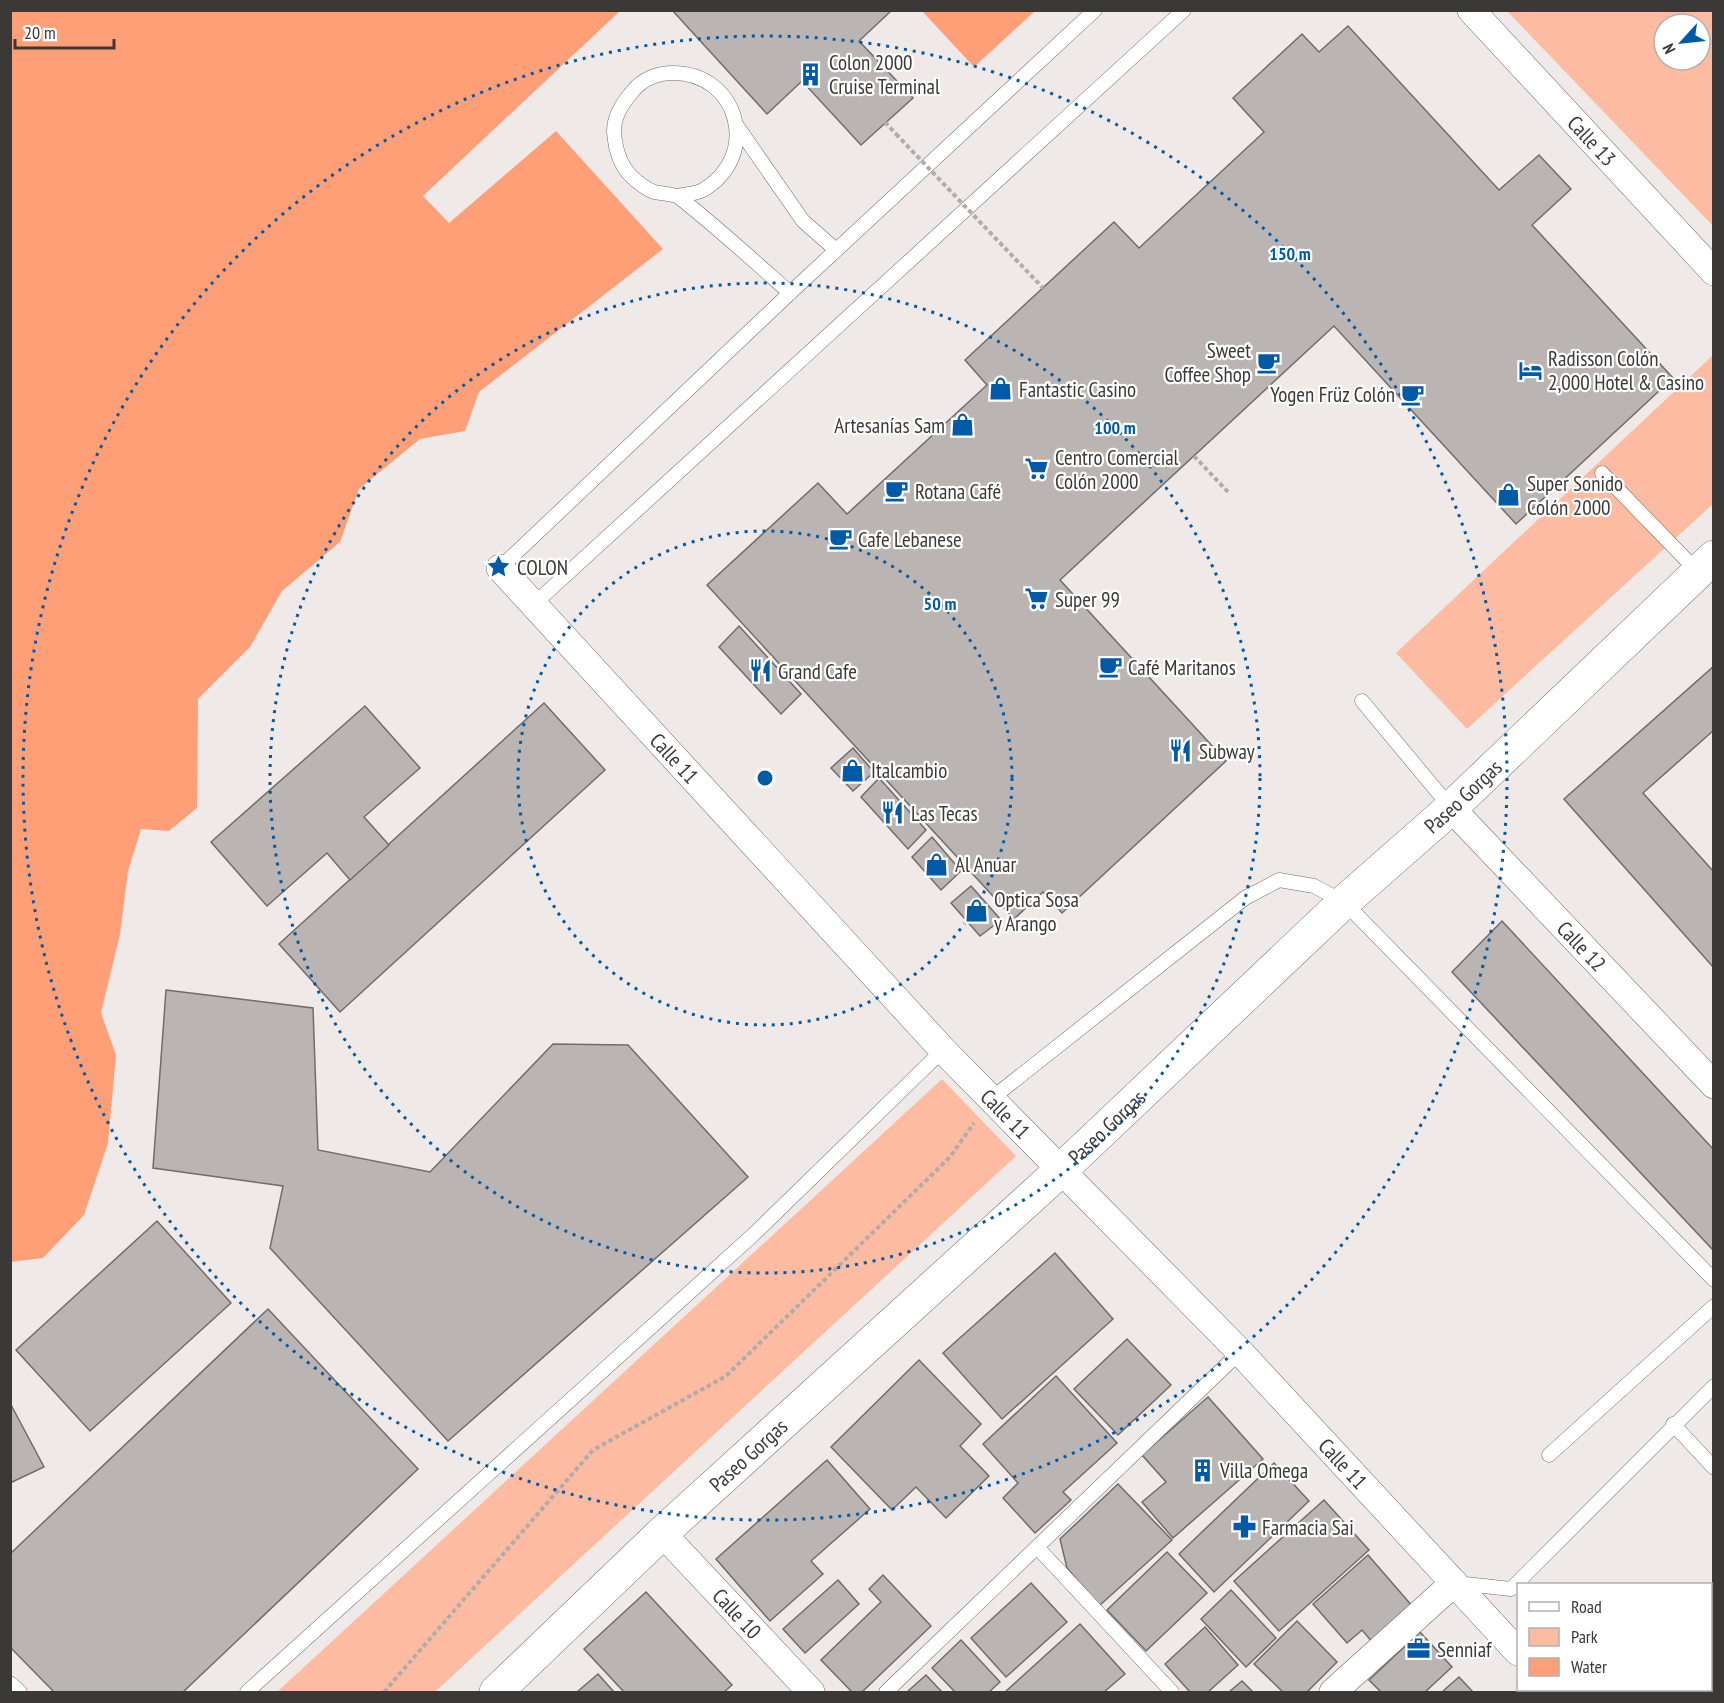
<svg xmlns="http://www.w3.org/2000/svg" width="1724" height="1703" font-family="'PT Sans Narrow',sans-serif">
  <rect width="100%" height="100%" fill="#efeae8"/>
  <g fill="#fdbba1" fill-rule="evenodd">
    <path d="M1507 11H1713V226ZM1664 24H1700V60H1664Z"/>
    <polygon points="1713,355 1713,504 1467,729 1396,653"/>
    <polygon points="942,1079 1016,1156 435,1692 277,1692"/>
  </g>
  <g fill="#fe9f78">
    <polygon points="10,11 620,11 423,196 449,223 556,131 663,249 479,392 465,431 420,439 359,489 340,542 282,591 250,647 198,699 197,808 169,831 141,829 128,871 120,934 101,1013 116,1055 108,1143 84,1215 43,1258 11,1262"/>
    <polygon points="922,11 1035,11 974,67"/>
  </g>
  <g fill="#bab5b3" stroke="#716c6a" stroke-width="1.5">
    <polygon points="672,10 892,10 859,41 913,98 861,145 802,81 767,114"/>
    <polygon points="1348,26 1499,190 1539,155 1571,189 1532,225 1673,378 1516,524 1334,326 1060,580 1226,761 1062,913 1043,892 1014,919 707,585 818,483 847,514 987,385 965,360 1114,222 1139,248 1264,132 1233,98 1302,34 1319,52"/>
    <polygon points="739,626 801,694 781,714 719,647"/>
    <polygon points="1714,666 1714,730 1643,793 1714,872 1714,968 1564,799"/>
    <polygon points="544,703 605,770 340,1012 279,944"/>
    <polygon points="365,706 420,768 364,817 389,845 350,880 327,853 267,906 211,842"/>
    <polygon points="853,748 874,772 853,791 831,768"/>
    <polygon points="879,778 926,830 908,849 861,797"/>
    <polygon points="932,837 961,871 941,890 912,857"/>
    <polygon points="971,886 1001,920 980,936 951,903"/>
    <polygon points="1502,921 1714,1150 1714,1251 1452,972"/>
    <polygon points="166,990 313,1008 318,1150 430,1172 553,1044 628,1045 748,1177 448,1441 270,1248 283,1186 153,1168"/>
    <polygon points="157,1221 231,1303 90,1431 16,1350"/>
    <polygon points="1055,1253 1113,1319 1002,1419 943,1353"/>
    <polygon points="268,1309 418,1469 183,1692 54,1692 10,1647 10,1554"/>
    <polygon points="1127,1339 1171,1385 1118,1435 1074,1389"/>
    <polygon points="919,1360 981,1424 960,1446 989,1476 946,1518 916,1487 892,1510 831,1447"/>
    <polygon points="1056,1376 1117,1443 1063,1492 1071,1500 1035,1533 1003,1498 1018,1483 983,1444"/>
    <polygon points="1208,1397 1263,1459 1173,1538 1142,1502 1166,1482 1142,1455"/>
    <polygon points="10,1403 44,1467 10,1483"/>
    <polygon points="827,1460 870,1509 811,1561 823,1574 770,1621 716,1559"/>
    <polygon points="1274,1463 1309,1501 1214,1592 1179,1554"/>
    <polygon points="1118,1484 1172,1540 1099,1606 1067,1568 1060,1539"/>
    <polygon points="1324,1500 1369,1550 1279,1631 1234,1581"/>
    <polygon points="1167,1552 1207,1593 1146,1651 1107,1610"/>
    <polygon points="1368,1555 1413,1607 1373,1643 1362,1630 1347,1643 1313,1604"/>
    <polygon points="883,1575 931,1626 862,1692 852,1692 821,1660 881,1602 869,1589"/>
    <polygon points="838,1580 859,1604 805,1653 783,1629"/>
    <polygon points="1031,1583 1067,1622 1006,1677 971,1638"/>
    <polygon points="1231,1590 1276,1638 1246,1667 1201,1619"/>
    <polygon points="646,1592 732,1685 724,1692 624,1692 584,1649"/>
    <polygon points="1297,1621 1337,1662 1307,1692 1283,1692 1254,1664"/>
    <polygon points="1080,1624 1125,1674 1104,1692 1005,1692"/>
    <polygon points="1205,1627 1238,1665 1208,1692 1190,1692 1165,1664"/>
    <polygon points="1420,1632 1452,1667 1425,1692 1381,1692 1369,1680"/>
    <polygon points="961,1640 1000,1682 989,1692 955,1692 932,1668"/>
    <polygon points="598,1674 614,1692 577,1692"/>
    <polygon points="926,1675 942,1692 907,1692"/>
    <polygon points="1459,1677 1473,1692 1442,1692"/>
    <polygon points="1242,1681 1253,1692 1229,1692"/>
  </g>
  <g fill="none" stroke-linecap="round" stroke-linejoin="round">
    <defs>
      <g id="lane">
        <polyline points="737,126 803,221 836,250"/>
        <path d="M677 196C685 194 696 194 703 190 761 156 739 73 673 73 658 73 642 79 633 91 623 102 614 115 614 131 615 147 620 165 631 176 637 182 647 189 654 192 662 194 673 193 680 198 718 228 754 261 790 293"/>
        <polyline points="1602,473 1698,572"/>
        <polyline points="500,568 790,293 1095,10"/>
        <polyline points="533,605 1184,10"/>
        <polyline points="1362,701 1451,808"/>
        <polyline points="991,1099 1245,898 1279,880 1314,886 1344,902 1714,1280"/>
        <polyline points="1673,1424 1714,1468"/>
        <polyline points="1549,1455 1714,1306"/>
        <polyline points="1037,1547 1172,1692"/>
        <polyline points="1456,1583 1511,1589 1714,1386"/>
        <polyline points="10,1683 20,1692"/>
        <polyline points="247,1692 753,1235 943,1050"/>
        <polyline points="886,1692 1240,1352"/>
      </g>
      <g id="street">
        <path id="s1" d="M1471 10 1714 272"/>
        <path id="s2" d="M500 568 943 1050 1240 1352 1518 1652"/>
        <path id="s3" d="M1451 808 1714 1085"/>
        <path id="s4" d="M662 1533 811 1692"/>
        <polyline points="1553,1690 1556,1692"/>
        <polyline points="1333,1692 1454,1583"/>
      </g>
      <g id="secondary">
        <path id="s5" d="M496 1692 662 1533 1060 1171 1344 902 1451 808 1714 557"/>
      </g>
    </defs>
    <use href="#lane" stroke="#6f6b69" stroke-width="15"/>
    <use href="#street" stroke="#6f6b69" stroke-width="28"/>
    <use href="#secondary" stroke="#6f6b69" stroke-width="34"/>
    <g stroke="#b0acaa" stroke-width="4" stroke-dasharray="4.5 3" stroke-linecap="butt">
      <polyline points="885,122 896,134"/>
      <polyline points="1194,456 1229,493"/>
      <polyline points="384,1692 593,1450 726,1376 950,1157 974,1123"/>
    </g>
    <use href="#lane" stroke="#fff" stroke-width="14"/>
    <use href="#street" stroke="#fff" stroke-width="27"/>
    <use href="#secondary" stroke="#fff" stroke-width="33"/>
    <polyline stroke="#b0acaa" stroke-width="4" stroke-dasharray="4.5 3" stroke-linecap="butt" points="896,134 1043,288"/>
  </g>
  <g fill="none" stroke="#015aa7" stroke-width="3" stroke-dasharray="3 6">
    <circle cx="765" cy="778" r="247"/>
    <circle cx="765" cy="778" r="495"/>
    <circle cx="765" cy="778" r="742"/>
  </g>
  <defs>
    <symbol id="building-bare" viewBox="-9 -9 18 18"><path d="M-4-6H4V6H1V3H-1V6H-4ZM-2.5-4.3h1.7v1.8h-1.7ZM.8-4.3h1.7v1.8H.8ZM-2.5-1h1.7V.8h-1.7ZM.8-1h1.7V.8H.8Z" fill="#015aa7" stroke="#fff" stroke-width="2.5" paint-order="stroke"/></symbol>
    <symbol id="cafe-bare" viewBox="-9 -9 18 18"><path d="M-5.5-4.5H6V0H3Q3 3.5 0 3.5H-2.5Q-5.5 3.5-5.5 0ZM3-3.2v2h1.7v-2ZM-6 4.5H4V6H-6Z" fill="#015aa7" stroke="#fff" stroke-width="2.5" paint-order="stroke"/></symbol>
    <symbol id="hotel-bare" viewBox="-9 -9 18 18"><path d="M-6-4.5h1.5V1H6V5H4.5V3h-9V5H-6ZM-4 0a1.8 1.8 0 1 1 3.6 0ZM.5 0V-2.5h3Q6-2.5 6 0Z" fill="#015aa7" stroke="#fff" stroke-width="2.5" paint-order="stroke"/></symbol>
    <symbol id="shop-bare" viewBox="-9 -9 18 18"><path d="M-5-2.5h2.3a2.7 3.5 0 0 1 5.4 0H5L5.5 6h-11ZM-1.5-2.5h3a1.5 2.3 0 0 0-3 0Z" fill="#015aa7" stroke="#fff" stroke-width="2.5" paint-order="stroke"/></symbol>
    <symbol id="supermarket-bare" viewBox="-9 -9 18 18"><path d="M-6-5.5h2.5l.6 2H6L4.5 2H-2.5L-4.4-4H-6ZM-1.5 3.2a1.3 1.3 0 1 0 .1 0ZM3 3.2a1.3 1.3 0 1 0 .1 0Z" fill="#015aa7" stroke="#fff" stroke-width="2.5" paint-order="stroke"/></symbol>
    <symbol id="sight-bare" viewBox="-9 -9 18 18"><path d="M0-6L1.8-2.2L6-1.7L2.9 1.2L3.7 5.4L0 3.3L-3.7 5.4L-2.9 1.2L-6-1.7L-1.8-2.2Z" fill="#015aa7" stroke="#fff" stroke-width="2.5" paint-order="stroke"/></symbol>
    <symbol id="restaurant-bare" viewBox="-9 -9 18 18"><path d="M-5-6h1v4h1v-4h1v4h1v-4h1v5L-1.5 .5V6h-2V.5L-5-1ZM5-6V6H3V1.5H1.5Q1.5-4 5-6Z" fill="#015aa7" stroke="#fff" stroke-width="2.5" paint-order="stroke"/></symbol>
    <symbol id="pharmacy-bare" viewBox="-9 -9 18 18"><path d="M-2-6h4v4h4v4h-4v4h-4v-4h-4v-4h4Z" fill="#015aa7" stroke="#fff" stroke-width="2.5" paint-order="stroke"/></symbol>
    <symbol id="office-bare" viewBox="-9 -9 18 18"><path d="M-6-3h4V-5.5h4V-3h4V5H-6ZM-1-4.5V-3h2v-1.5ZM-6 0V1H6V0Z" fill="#015aa7" stroke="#fff" stroke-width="2.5" paint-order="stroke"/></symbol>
  </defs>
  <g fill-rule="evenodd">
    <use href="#building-bare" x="794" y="58" width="33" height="33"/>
    <use href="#cafe-bare" x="1252" y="346" width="33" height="33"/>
    <use href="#hotel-bare" x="1514" y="354" width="33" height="33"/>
    <use href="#shop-bare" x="984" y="372" width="33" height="33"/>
    <use href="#cafe-bare" x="1396" y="378" width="33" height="33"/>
    <use href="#shop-bare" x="946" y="408" width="33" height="33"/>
    <use href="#supermarket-bare" x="1020" y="452" width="33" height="33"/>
    <use href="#cafe-bare" x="880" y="474" width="33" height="33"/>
    <use href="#shop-bare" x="1492" y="478" width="33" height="33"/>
    <use href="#cafe-bare" x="824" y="522" width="33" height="33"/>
    <use href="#sight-bare" x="482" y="550" width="33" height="33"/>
    <use href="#supermarket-bare" x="1020" y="582" width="33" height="33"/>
    <use href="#cafe-bare" x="1094" y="650" width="33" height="33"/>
    <use href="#restaurant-bare" x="744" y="654" width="33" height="33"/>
    <use href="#restaurant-bare" x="1164" y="734" width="33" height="33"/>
    <use href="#shop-bare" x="836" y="754" width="33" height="33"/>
    <use href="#restaurant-bare" x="876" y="796" width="33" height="33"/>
    <use href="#shop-bare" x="920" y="848" width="33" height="33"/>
    <use href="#shop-bare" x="960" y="894" width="33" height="33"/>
    <use href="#building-bare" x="1186" y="1454" width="33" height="33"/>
    <use href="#pharmacy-bare" x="1228" y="1510" width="33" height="33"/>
    <use href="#office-bare" x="1402" y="1632" width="33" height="33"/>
  </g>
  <g text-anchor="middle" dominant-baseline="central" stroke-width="4.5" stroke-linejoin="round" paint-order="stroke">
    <g font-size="21" fill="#3b3938" stroke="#fff" text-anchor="start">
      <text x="829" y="62">Colon 2000<tspan x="829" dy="24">Cruise Terminal</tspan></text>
      <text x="1251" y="350" text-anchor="end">Sweet<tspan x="1251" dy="24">Coffee Shop</tspan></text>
      <text x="1548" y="358">Radisson Colón<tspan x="1548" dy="24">2,000 Hotel &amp; Casino</tspan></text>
      <text x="1019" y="389">Fantastic Casino</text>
      <text x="1395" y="394" text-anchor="end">Yogen Früz Colón</text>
      <text x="945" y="425" text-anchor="end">Artesanías Sam</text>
      <text x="1055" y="457">Centro Comercial<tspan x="1055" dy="24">Colón 2000</tspan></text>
      <text x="1527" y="483">Super Sonido<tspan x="1527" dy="24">Colón 2000</tspan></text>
      <text x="915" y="491">Rotana Café</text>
      <text x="858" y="539">Cafe Lebanese</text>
      <text x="517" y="567">COLON</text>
      <text x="1055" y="599">Super 99</text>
      <text x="1128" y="667">Café Maritanos</text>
      <text x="778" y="671">Grand Cafe</text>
      <text x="1199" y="751">Subway</text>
      <text x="871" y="770">Italcambio</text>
      <text x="911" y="813">Las Tecas</text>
      <text x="955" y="864">Al Anuar</text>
      <text x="994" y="899">Optica Sosa<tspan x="994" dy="24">y Arango</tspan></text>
      <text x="1220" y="1470">Villa Omega</text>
      <text x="1262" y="1527">Farmacia Sai</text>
      <text x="1437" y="1649">Senniaf</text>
    </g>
    <g font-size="21" fill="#3b3938" stroke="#fff">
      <text stroke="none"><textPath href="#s1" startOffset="178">Calle 13</textPath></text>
      <text stroke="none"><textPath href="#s2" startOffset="258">Calle 11</textPath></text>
      <text stroke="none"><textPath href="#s5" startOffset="1318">Paseo Gorgas</textPath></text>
      <text stroke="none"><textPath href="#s3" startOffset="190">Calle 12</textPath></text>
      <text stroke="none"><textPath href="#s2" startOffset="744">Calle 11</textPath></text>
      <text stroke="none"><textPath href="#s5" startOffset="832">Paseo Gorgas</textPath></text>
      <text stroke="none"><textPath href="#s5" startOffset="346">Paseo Gorgas</textPath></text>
      <text stroke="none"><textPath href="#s2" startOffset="1230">Calle 11</textPath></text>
      <text stroke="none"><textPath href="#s4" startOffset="110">Calle 10</textPath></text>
    </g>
  </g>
  <circle cx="765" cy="778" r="9" fill="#015aa7" stroke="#fff" stroke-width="3"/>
  <g font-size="18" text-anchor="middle" font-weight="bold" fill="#015aa7" stroke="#fff" stroke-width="4.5" stroke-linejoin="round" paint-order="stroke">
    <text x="1290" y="260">150 m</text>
    <text x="1115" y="434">100 m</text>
    <text x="940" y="610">50 m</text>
  </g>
  <rect width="1724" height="1703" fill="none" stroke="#3b3938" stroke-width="24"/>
  <rect x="1517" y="1583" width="195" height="108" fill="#ffffff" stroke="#b1b0af" stroke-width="1.5"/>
  <rect x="1529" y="1602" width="30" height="9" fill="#ffffff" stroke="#b1b0af" stroke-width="1.5"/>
  <text x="1571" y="1613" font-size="18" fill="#3b3938">Road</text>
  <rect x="1529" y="1628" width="30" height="18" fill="#fdbba1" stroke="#b1b0af" stroke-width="1.5"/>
  <text x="1571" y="1643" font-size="18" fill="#3b3938">Park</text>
  <rect x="1529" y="1658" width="30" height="18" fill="#fe9f78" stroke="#b1b0af" stroke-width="1.5"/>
  <text x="1571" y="1673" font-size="18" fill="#3b3938">Water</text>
  <g transform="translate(1682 42) rotate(243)"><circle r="28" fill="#ffffff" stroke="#b1b0af" stroke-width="1.5"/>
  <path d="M0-4.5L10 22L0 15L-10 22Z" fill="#015aa7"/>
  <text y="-9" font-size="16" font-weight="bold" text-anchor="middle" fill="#3b3938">N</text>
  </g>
  <path d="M15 39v9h99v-9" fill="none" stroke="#3b3938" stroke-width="3"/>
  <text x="24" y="39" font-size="18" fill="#3b3938" stroke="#ffffff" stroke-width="4.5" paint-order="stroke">20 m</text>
</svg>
